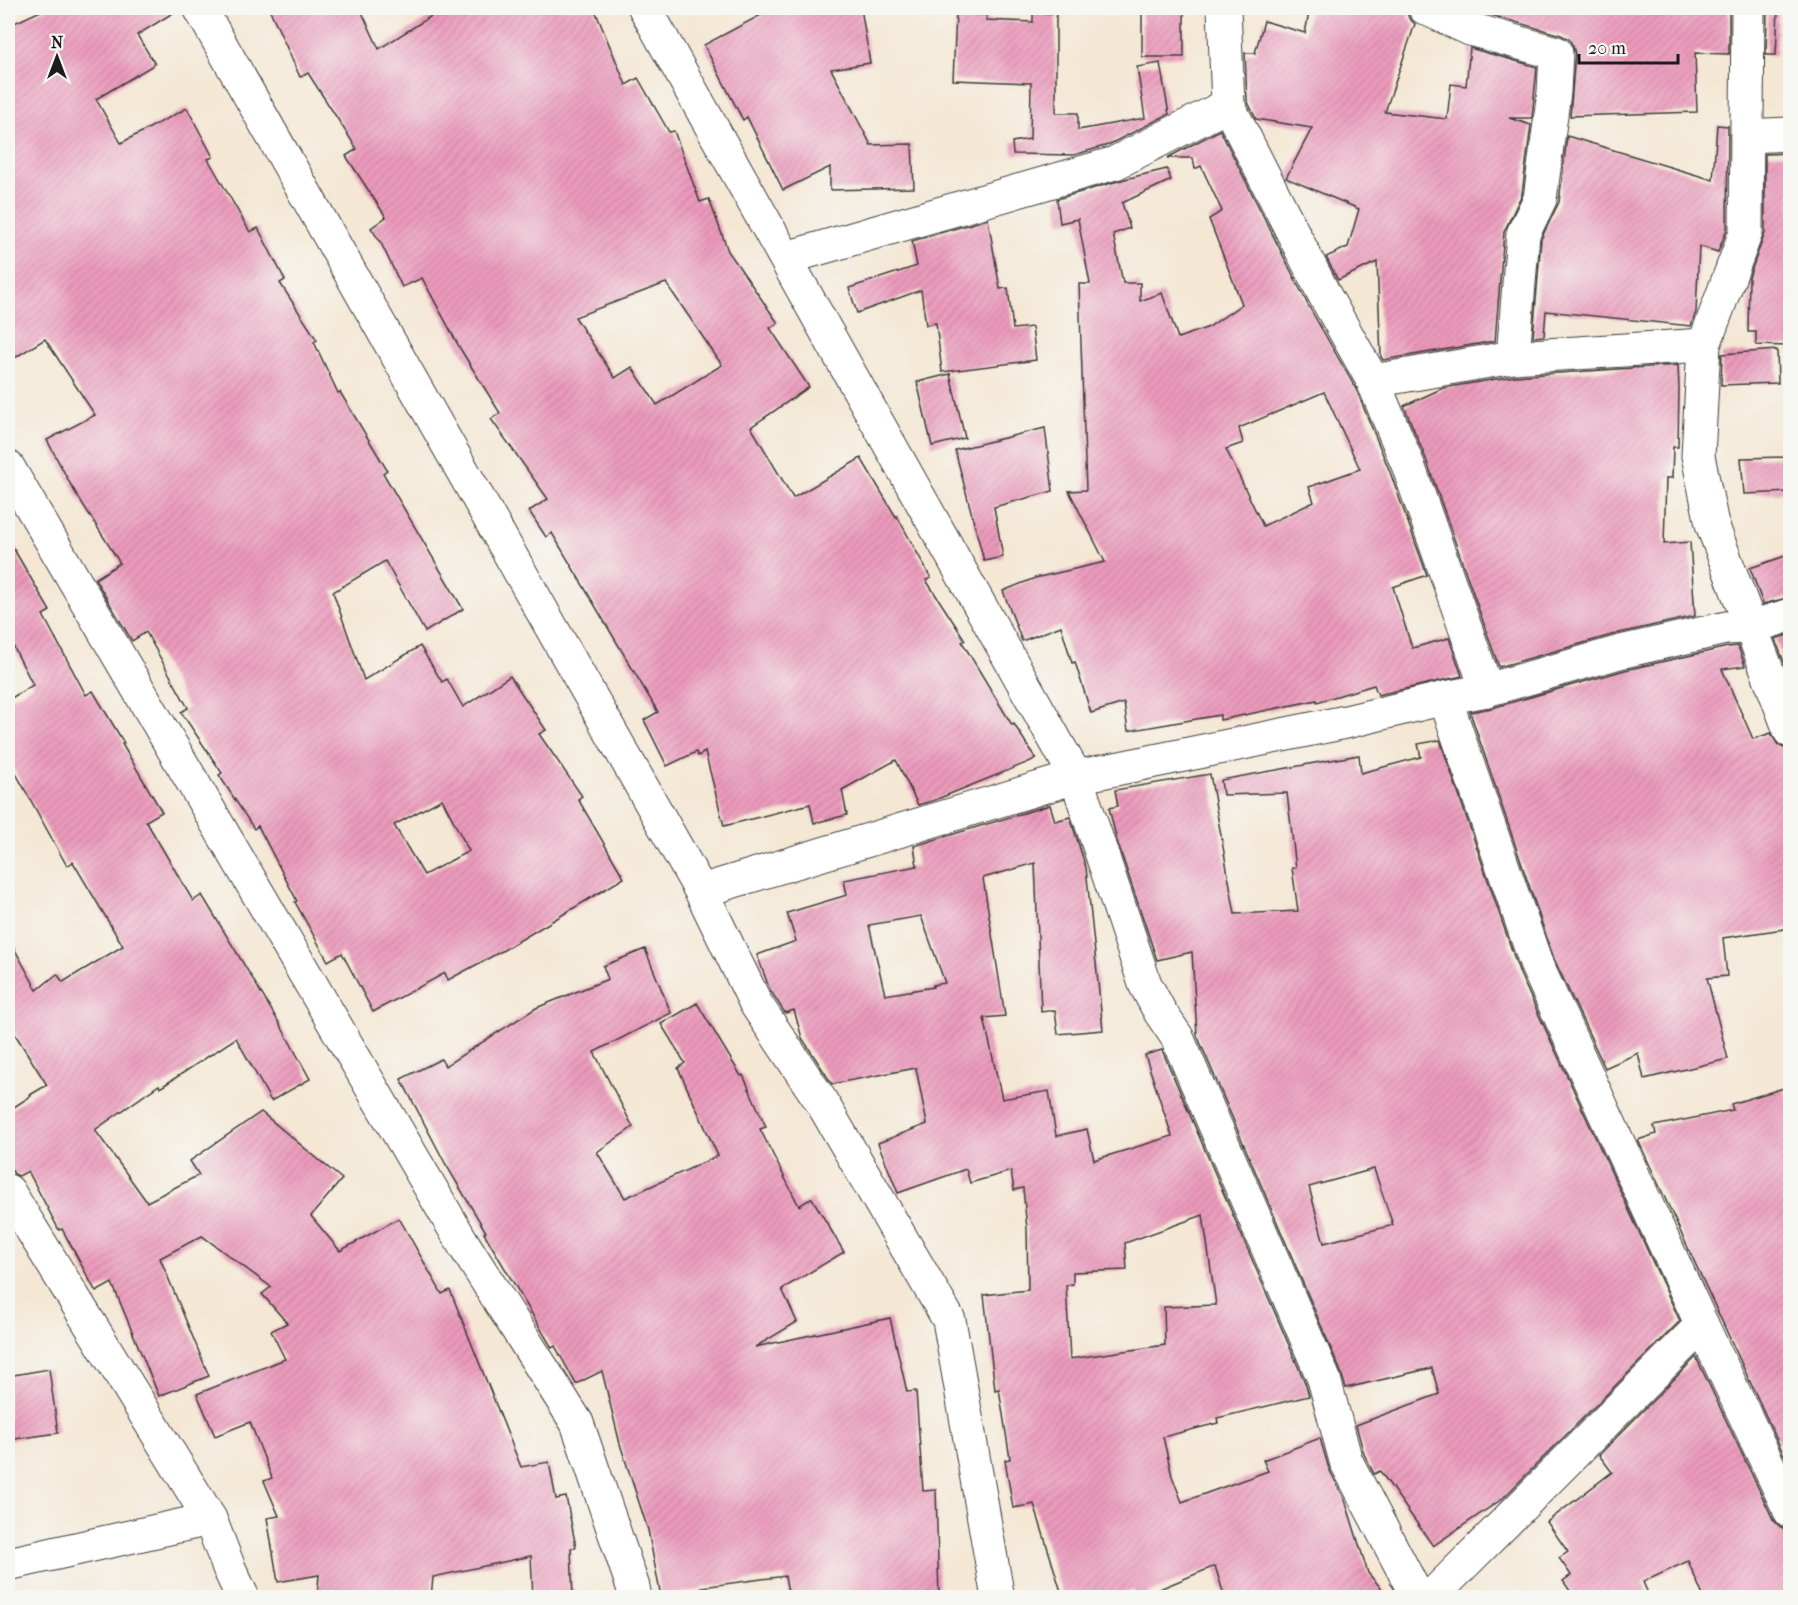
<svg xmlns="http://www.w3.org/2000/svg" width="1798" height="1605" font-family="'IM FELL French Canon',serif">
  <defs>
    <pattern id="building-hatch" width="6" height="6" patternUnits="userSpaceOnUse" patternTransform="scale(1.5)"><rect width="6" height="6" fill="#eb9abb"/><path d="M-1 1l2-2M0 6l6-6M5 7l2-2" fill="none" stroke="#c984a0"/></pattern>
  </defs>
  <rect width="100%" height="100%" fill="#f6f6f2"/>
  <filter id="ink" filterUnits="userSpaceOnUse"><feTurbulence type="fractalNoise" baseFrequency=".0167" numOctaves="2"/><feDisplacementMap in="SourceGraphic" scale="12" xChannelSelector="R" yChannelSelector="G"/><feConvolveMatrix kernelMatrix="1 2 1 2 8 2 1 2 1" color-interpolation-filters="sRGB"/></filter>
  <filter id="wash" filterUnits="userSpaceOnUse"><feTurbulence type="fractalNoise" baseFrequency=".008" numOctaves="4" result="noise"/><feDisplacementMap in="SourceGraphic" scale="24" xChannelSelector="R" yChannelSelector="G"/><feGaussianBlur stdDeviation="1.35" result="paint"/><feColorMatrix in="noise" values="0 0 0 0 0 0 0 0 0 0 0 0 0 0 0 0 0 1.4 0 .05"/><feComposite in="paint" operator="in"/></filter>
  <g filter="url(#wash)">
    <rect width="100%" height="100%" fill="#f4e7d4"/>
    <g id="blocks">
      <g fill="url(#building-hatch)" fill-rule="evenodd">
        <path d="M47 8H181L137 35 155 64 96 99 121 143 187 108 213 157 208 159 250 232 258 228 285 280 280 283 317 340 314 342 338 393 340 392 387 470 383 473 463 609 425 632 385 561 333 592 364 680 420 646 442 682 447 679 463 707 510 676 546 730 539 734 582 796 578 799 624 878 502 951 448 980 445 973 373 1012 342 953 328 961 295 902 297 901 258 826 254 829 219 775 222 773 181 712 188 708 146 632 132 641 95 579 120 563 72 487 47 440 95 415 45 339 8 362V26ZM442 799 469 851 424 875 394 825Z"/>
        <path d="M269 8H360L379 49 444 8H594L626 85 638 78 669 132 674 131 700 202 709 199 728 251 778 323 770 328 809 387 751 427 793 498 861 458 896 517 897 516 931 578 926 580 965 640 962 642 1012 725 1014 724 1036 759 935 800 918 805 896 760 842 790 847 815 814 823 810 804 724 826 705 752 698 756 696 752 667 766 644 720 658 712 552 533 546 537 529 511 548 499 491 419 500 413 461 350 422 278 402 287 381 243 371 228 386 217 346 156 357 149 308 73 300 77ZM666 283 722 365 657 405 632 367 615 378 575 317Z"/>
        <polygon points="774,8 861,8 870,63 831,69 871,145 912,144 914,188 830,190 830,167 783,190 747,117 743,120 704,45"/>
        <rect x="1142" y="8" width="42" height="49"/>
        <polygon points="1310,8 1400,8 1406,10 1409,18 1415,24 1385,112 1447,119 1451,84 1466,86 1470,48 1537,67 1532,118 1509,118 1531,125 1522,194 1504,232 1495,341 1383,360 1381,357 1377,262 1338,280 1326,257 1348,247 1359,209 1286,178 1312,128 1256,119 1247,100 1245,53 1255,53 1264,21 1305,33"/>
        <polygon points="1473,8 1729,8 1729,54 1695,53 1697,112 1570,116 1575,54 1573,46 1569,39 1561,35 1477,11 1473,10"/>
        <polygon points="1767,9 1778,9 1776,55 1766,55"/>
        <polygon points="956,13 987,15 986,20 1033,22 1033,13 1056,13 1056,113 1078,113 1078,130 1145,118 1137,67 1160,63 1169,114 1108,145 1074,155 1013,154 1012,142 1030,139 1031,83 953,80"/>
        <polygon points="1717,125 1728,126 1727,229 1718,252 1699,246 1696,312 1691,326 1546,311 1544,336 1533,337 1541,239 1559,202 1567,136 1713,180"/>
        <path d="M1220 130 1308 305 1356 389 1390 472 1427 575 1393 587 1412 648 1449 638 1462 676 1378 695 1374 685 1317 702V700L1220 720V715L1128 731 1124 703 1091 713 1075 662 1072 663 1061 626 1022 641 1003 591 1035 578 1105 562 1069 491 1086 490 1079 284H1090L1078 219 1060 223 1057 199 1125 179 1167 169 1171 180 1122 203 1130 228 1113 234 1123 283H1140V301L1162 293 1178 338 1209 327 1242 304 1209 219 1222 211 1201 166 1195 169 1193 158H1167ZM1324 392 1360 469 1309 487 1314 502 1263 526 1226 449 1243 443 1239 428Z"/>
        <polygon points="1791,153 1791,346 1756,345 1756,332 1748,332 1749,277 1765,233 1765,154"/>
        <polygon points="988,219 1000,289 1008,288 1013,329 1032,327 1036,360 942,372 936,323 926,325 921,290 857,313 849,288 917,266 912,241"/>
        <polygon points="1777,350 1778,383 1721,385 1722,354"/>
        <polygon points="1678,365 1679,389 1678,447 1673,447 1672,478 1666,478 1664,544 1690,542 1695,616 1615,634 1499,667 1426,459 1404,406 1443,388 1515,376"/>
        <polygon points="950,374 965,438 932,446 917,382"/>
        <polygon points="1045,428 1053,491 994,507 1003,557 984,561 955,450"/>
        <polygon points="1791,457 1791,492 1744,494 1741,458"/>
        <polygon points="8,539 50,611 43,615 86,695 93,691 124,743 122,744 162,812 146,821 193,901 202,895 281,1026 310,1079 271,1101 236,1038 160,1088 159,1085 95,1130 147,1202 199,1175 190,1161 261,1112 342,1179 311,1216 340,1251 399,1218 442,1294 450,1290 521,1467 549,1462 556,1499 566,1497 576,1547 571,1548 573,1598 533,1598 531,1556 433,1577 431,1598 317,1598 319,1575 278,1582 267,1518 279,1516 264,1481 272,1478 250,1422 215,1436 197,1394 285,1359 271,1331 287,1323 262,1294 271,1287 202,1236 160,1258 209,1376 159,1396 112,1283 96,1292 62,1229 59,1230 28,1171 19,1176 14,1174 8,1164 8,1111 31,1096 30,1095 47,1085 8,1023 8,937 37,990 57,974 63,982 123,946 73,862 67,866 8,759 8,700 33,685 8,636"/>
        <polygon points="1791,554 1791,597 1763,604 1750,568"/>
        <polygon points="1791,634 1791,671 1788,672 1775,639"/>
        <polygon points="1738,646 1745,666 1722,669 1753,739 1771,733 1778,745 1788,750 1791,757 1791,928 1723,938 1727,976 1707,978 1728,1059 1644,1079 1638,1053 1605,1068 1554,959 1470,712 1492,708 1625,670 1728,647"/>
        <path d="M1440 740 1520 974 1680 1321 1502 1499 1433 1546 1380 1471 1374 1474 1364 1454 1356 1425 1439 1394 1432 1368 1346 1388 1341 1372 1197 1035 1192 952 1157 960 1117 841 1109 808 1118 806 1115 790 1210 774 1235 914 1298 911 1292 868H1296L1287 793 1223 795 1221 780 1359 755 1361 773 1421 757 1418 744ZM1374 1169 1393 1225 1324 1243 1309 1187Z"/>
        <path d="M1050 805 1055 821 1070 817 1086 868 1103 1030 1058 1034 1055 1010 1041 1012 1035 863 983 878 1005 1016 984 1018 1002 1099 1049 1091 1056 1136 1087 1129 1094 1160 1172 1136 1145 1055 1162 1050 1306 1385 1309 1396 1217 1418 1218 1423 1163 1437 1172 1476 1182 1502 1268 1471 1263 1460 1320 1438 1329 1469 1345 1500 1368 1573 1390 1598H1225L1215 1566 1138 1598H1136L1133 1590 1108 1598H1063L1034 1504 1013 1508 1005 1460 1010 1459 999 1389 995 1390 984 1295 1028 1290 1027 1229 1023 1188 1014 1190 1011 1171 970 1183 966 1169 898 1193 878 1143 927 1124 916 1068 832 1084 802 1038 794 1010 785 1013 770 990 757 955 796 941 787 913 847 895 844 880 917 866 914 846ZM921 916 945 983 933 985V987L885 995 869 925ZM1203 1215 1216 1305 1164 1307 1165 1345 1070 1359 1066 1285 1073 1284V1272L1127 1270 1125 1243Z"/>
        <polygon points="645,949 671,1013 594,1052 633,1127 597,1152 625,1198 718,1156 678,1068 685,1063 661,1024 697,1003 741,1076 743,1075 766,1127 760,1129 799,1206 812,1198 844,1252 782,1289 797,1322 755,1347 890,1318 907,1392 916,1391 923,1491 936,1490 939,1598 789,1598 785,1576 702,1587 703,1589 661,1597 648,1530 620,1444 602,1371 576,1384 555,1346 552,1348 484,1233 486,1232 445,1163 401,1079 441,1059 445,1066 536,1008 608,979 603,966"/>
        <polygon points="1784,1088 1791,1109 1791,1452 1784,1455 1638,1140 1656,1134 1654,1126 1733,1110 1731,1104"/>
        <polygon points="1696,1357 1773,1519 1779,1526 1783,1528 1791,1545 1791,1598 1704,1598 1688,1561 1643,1582 1650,1598 1575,1598 1563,1581 1571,1575 1559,1558 1568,1552 1547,1522 1612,1472 1599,1455"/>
        <polygon points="49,1369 58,1433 8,1440 8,1376"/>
      </g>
    </g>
  </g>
  <g filter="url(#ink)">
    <use href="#blocks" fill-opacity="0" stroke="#3c3a38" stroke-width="1.5"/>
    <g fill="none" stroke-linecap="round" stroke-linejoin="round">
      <defs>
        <g id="street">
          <polyline points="200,8 701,891 756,1004 821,1101 949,1320 998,1598"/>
          <polyline points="645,8 1076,777 1145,984 1160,1012 1177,1037 1324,1379 1346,1461 1418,1598"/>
          <polyline points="1224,8 1228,105 1325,296 1373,381 1408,465 1487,690"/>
          <polyline points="1425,8 1470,29 1556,53 1554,92 1540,199 1523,234 1513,357"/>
          <polyline points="1748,8 1746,232 1704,345 1698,456 1712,524 1790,731"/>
          <polyline points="1747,136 1790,134"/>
          <polyline points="786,258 1115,163 1228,105"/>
          <polyline points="1373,381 1513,357 1704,345"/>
          <polyline points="8,467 464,1245 577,1423 633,1587 635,1598"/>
          <polyline points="1445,698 1537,966 1702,1325 1790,1511"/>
          <polyline points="701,891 1076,777 1346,722 1445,698 1487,690 1620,652 1726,628 1751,627 1790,615"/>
          <polyline points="8,1191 210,1519 229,1568 243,1598"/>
          <polyline points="8,1564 210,1519"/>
          <polyline points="1430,1598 1702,1325"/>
        </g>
      </defs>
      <use href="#street" stroke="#3c3a38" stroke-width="35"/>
      <use href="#street" stroke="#fff" stroke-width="33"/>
    </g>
  </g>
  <rect width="1798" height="1605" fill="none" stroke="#f6f6f2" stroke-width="30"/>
  <g transform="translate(57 57)" stroke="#f6f6f2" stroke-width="4.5" paint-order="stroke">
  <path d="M0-4.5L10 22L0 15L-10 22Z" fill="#1c1c1c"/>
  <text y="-9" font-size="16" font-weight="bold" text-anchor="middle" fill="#1c1c1c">N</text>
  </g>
  <path d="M1579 54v9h99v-9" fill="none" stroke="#1c1c1c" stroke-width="3"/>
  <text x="1588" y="54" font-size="18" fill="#1c1c1c" stroke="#f6f6f2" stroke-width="4.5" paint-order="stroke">20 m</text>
</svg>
